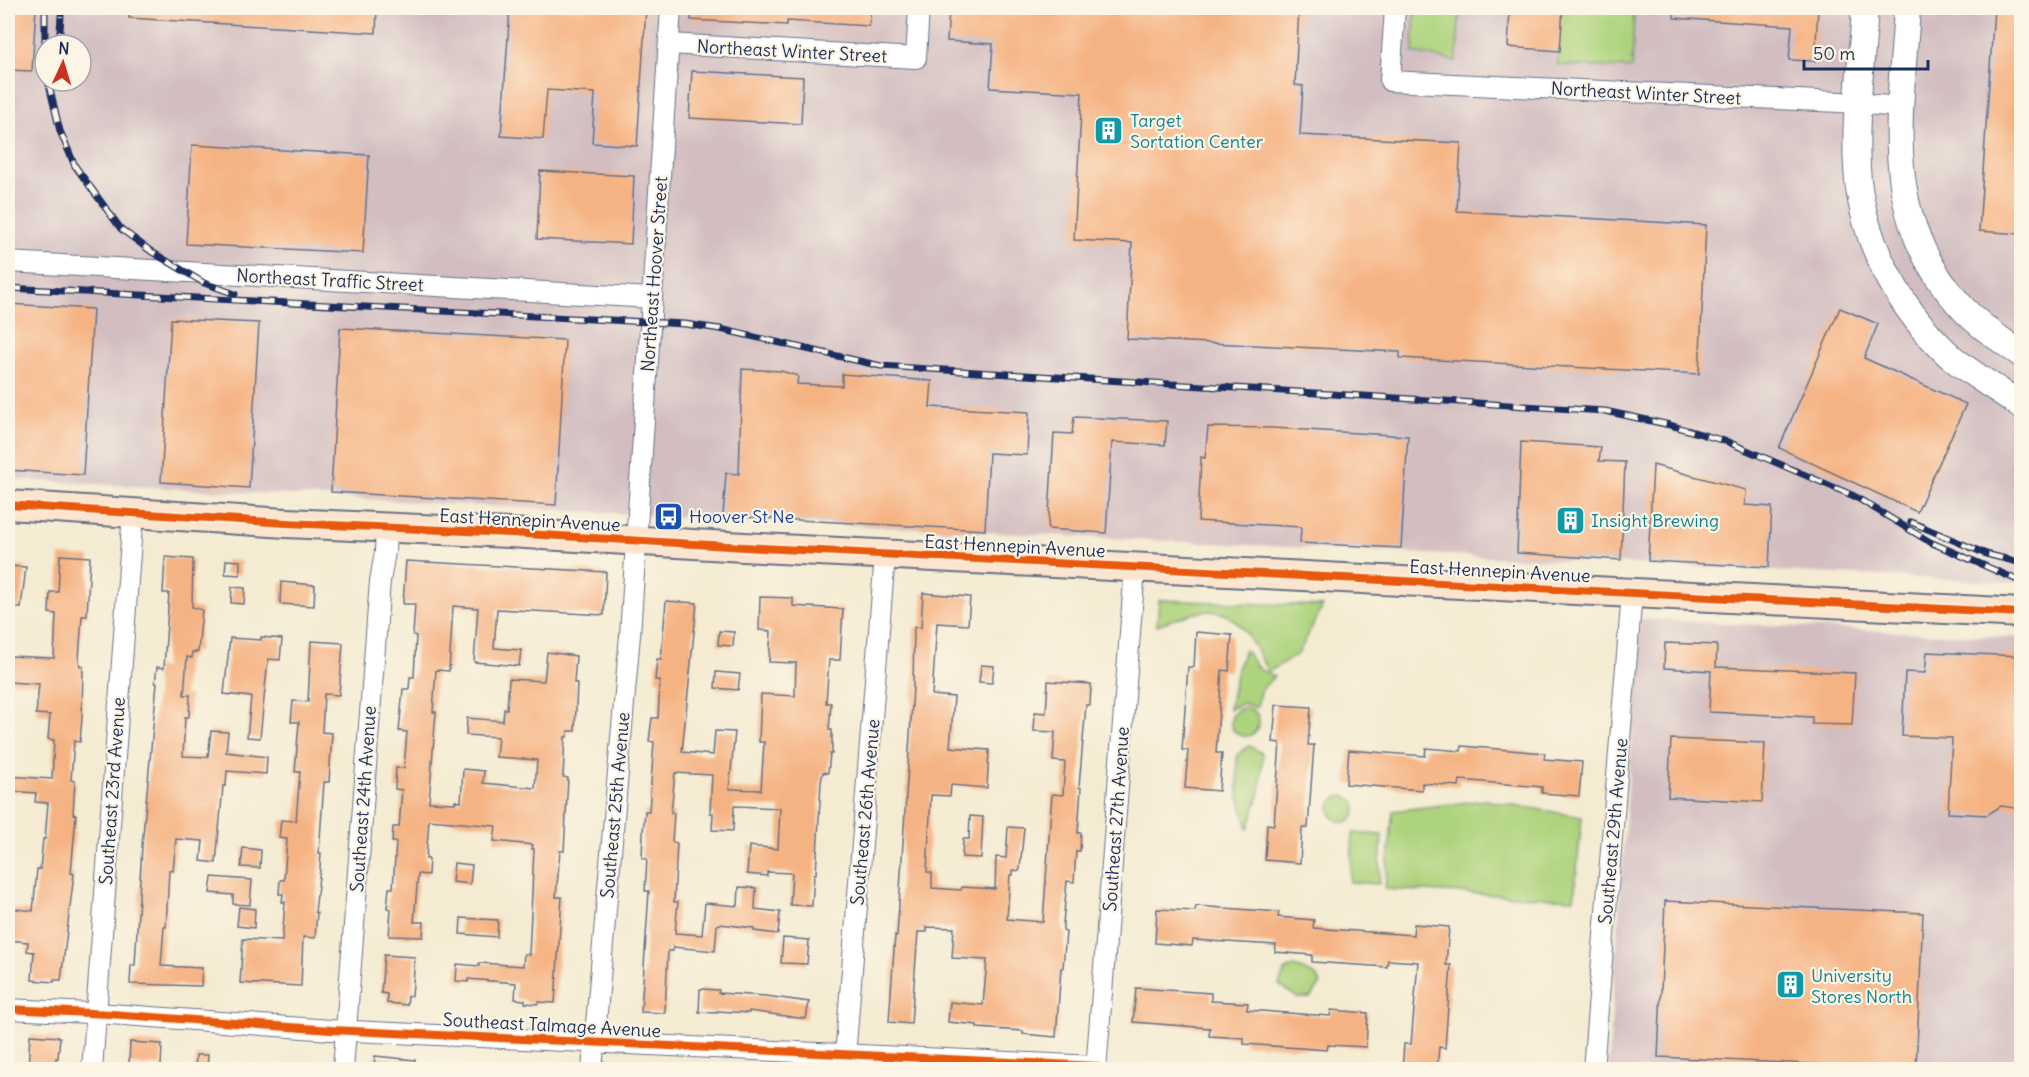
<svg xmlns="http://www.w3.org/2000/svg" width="2029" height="1077" font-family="Delius,sans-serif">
  <rect width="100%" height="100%" fill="#fcf5e5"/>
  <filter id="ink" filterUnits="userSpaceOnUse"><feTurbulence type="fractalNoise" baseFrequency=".0167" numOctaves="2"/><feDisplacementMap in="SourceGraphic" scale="12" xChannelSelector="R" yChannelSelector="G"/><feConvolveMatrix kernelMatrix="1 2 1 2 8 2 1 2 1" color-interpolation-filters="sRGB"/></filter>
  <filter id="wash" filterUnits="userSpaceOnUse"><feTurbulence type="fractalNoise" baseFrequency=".008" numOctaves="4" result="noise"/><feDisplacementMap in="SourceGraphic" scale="24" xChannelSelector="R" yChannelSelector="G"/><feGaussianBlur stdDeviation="1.35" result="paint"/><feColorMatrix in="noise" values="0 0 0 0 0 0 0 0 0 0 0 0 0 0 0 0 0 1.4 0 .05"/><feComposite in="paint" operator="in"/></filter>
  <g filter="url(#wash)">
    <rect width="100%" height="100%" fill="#f4ebd2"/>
    <g fill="#d2bec1" fill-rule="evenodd">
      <path d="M8 8H2021V583L662 516 8 479ZM45 45H81V81H45Z"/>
      <polygon points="1640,619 2021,638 2021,1069 1608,1070"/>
    </g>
    <g fill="#add37d" stroke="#64816e" stroke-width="1.5">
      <polygon points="1415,8 1460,8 1456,61 1413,53"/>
      <polygon points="1561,8 1634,8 1632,68 1558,65"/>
      <path d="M1159 600 1323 606 1298 654 1268 672C1254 646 1238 604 1201 612 1186 615 1171 620 1157 625Z"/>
      <path d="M1245 650C1256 665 1256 670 1274 676L1260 691 1257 708 1243 703 1229 709 1237 669Z"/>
      <circle cx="1245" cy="722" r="14"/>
      <polygon points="1249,746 1263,754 1260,792 1248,829 1238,794 1237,755"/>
      <circle cx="1343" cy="809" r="13"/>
      <polygon points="1485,800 1582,817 1574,899 1385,889 1393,811"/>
      <polygon points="1353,833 1382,835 1379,884 1350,882"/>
      <polygon points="1294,966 1316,976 1321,984 1310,998 1298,998 1279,985 1285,971"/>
    </g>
    <g id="blocks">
      <g fill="#f5b383">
        <polygon points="8,8 36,8 32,71 8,70"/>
        <polygon points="130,8 377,8 376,33 129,18"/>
        <polygon points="510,8 646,8 637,146 592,143 595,93 547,90 543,139 501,136"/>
        <polygon points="692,8 871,8 869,26 787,21 787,25 691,20"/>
        <polygon points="949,8 1299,8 1295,85 1303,86 1300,135 1461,143 1457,211 1706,225 1699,374 1400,358 1400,352 1127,339 1132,243 1074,240 1082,93 990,88 993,44 947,41"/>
        <polygon points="1510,8 1563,8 1560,51 1508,47"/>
        <polygon points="1675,8 1818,8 1815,61 1789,60 1792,26 1674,18"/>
        <polygon points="1994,8 2022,8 2022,234 1979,231"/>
        <polygon points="692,71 803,77 801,124 689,118"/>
        <polygon points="192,145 369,155 363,253 186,244"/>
        <polygon points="540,171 634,176 631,244 537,239"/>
        <polygon points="8,304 93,309 83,475 8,470"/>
        <polygon points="1840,308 1878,324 1864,358 1966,404 1917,512 1779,448"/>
        <polygon points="171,319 259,323 249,488 161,482"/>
        <polygon points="340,328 565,340 556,505 331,492"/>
        <polygon points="742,369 781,371 798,376 797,384 842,386 842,374 932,381 930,407 1029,412 1027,455 989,453 985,530 723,516 726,473 739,474"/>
        <polygon points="1074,417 1167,421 1165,445 1112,442 1106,533 1048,529 1054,433 1072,434"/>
        <polygon points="1208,427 1272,428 1408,436 1401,548 1300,543 1301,527 1198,521 1201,457 1205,458"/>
        <polygon points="1521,442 1601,447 1599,461 1625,462 1621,560 1517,553"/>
        <polygon points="1653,465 1746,490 1745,505 1772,507 1769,567 1648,561"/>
        <polygon points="60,555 90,557 87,616 82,616 79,659 80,666 83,666 82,718 80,742 74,741 71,780 75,781 73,814 76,815 71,873 74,874 61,980 54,980 54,982 32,980 34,952 27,951 28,942 8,940 8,908 33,911 37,869 40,869 43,839 45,839 48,803 35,802 36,793 8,791 8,776 52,779 54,740 48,739 50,715 36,714 39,684 8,682 8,656 54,658 56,614 49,613 50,592 58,592"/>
        <polygon points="165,557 193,559 192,607 202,610 198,652 192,652 192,658 187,657 184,695 190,695 189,717 185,717 183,756 208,757 211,731 228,732 226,752 267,757 266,774 227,771 226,786 223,786 216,863 201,861 203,841 176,839 173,871 169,870 166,927 164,927 161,966 202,968 201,986 130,984 131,965 135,965 142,846 157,683 155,683 157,667 164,668 169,593 163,593"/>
        <polygon points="226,560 240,561 240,575 225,574"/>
        <polygon points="406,561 606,572 604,615 497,609 494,648 521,650 519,666 474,662 478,608 453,606 449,671 436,670 433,712 436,712 429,802 455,803 455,801 461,802 463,769 484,771 483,783 535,788 537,760 496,757 498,737 466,735 467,718 503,721 504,709 507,709 509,679 544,681 547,652 576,656 574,683 577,683 575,731 568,731 567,737 565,737 563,777 568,778 564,851 560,851 556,897 562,897 555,1003 538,1002 538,1004 525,1003 525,1000 515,999 516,983 468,979 468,982 456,981 457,964 479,966 479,963 523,966 524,954 529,955 534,849 532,849 533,845 494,841 496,826 429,820 426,859 429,859 428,875 418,874 414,922 424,922 423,937 389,936 391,909 387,908 389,888 393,888 396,842 392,842 393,827 399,827 402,790 395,789 396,768 404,768 407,732 399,731 403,689 409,689 410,677 414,677 416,636 413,635 415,604 403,604"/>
        <polygon points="8,566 26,567 21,608 8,608"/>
        <polygon points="281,582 315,585 314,606 280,604"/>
        <polygon points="232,587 245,588 244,604 231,603"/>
        <polygon points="923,593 970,597 968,625 937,623 932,695 954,697 950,747 989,750 987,788 951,785 950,796 931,795 927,872 932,873 932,888 961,890 962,887 995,889 996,857 1006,858 1008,827 1024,828 1020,869 1019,871 1013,870 1013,875 1010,875 1007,919 1043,922 1052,794 1063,795 1065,762 1053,761 1055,732 1034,731 1035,712 1046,713 1048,681 1091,684 1090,705 1086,705 1079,787 1081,788 1078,833 1081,833 1080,851 1076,851 1074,882 1067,881 1063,923 1063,931 1066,932 1063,968 1061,968 1056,1037 1023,1034 1023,1031 977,1028 977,1025 948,1022 950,1002 983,1005 987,960 952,958 954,928 927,927 927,932 918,932 911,1024 889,1022 895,935 897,936 913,688 914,627 921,628"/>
        <polygon points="760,597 793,598 793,606 843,609 840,660 829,660 826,703 831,703 829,730 832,730 832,754 830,754 828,773 823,772 821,782 816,874 814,874 812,906 790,905 792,873 767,872 767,876 747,874 749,846 778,849 780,808 734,806 733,831 712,830 713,813 710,813 712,775 675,773 671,813 674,813 672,842 677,843 674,902 678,902 675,933 702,935 705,903 738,906 739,887 756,888 755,909 780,912 778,934 754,931 754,928 720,924 717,925 715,951 673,947 673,951 668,951 665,1013 641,1012 649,891 645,891 647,859 642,858 643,832 645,811 649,811 654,742 649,741 652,718 658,718 660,680 655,680 657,659 661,659 666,601 697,603 682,752 713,755 715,731 735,732 729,789 761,790 764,742 759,742 761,694 795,696 796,663 769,662 771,631 759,630"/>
        <polygon points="719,631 734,632 733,646 718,645"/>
        <polygon points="1196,632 1232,635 1229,671 1222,670 1216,753 1222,753 1219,791 1185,788 1188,750 1182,750 1188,667 1194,667"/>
        <polygon points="261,637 282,639 280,660 268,659 260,738 247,737 251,697 224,694 230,638 261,640"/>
        <polygon points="311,641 343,643 339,695 324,694 322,732 332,733 329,782 324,782 319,853 321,853 320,868 315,912 317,913 315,938 303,937 301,986 240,983 243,939 282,941 285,902 282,902 283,894 279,894 280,880 284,880 287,839 279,838 281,820 296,821 300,772 295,772 299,722 291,722 293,701 308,702"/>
        <polygon points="1665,643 1717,645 1716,667 1855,673 1852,725 1812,724 1812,717 1709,712 1711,671 1664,668"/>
        <polygon points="1927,652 2022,656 2022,809 2001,806 1987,815 1948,813 1952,738 1902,736 1905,672 1925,673"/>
        <polygon points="981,665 994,666 992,683 979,682"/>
        <polygon points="716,672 740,674 738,690 715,688"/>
        <polygon points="1276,705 1311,707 1308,745 1314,745 1308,828 1302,828 1300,863 1265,860 1267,824 1274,825 1280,743 1273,742"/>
        <polygon points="1671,739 1765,743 1762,802 1668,797"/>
        <polygon points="1462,746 1545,753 1544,759 1582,762 1579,796 1542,793 1542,787 1460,780 1459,786 1422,783 1422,790 1346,784 1349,750 1425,756 1426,748 1461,751"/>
        <polygon points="970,816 983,817 981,858 962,857 963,839 969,839"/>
        <polygon points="243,848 261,850 260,868 241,867"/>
        <polygon points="454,863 472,865 470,884 452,882"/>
        <polygon points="212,877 252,880 250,905 233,904 233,895 210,893"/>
        <polygon points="1665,901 1923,913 1916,1069 1658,1057"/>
        <polygon points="1196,906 1279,912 1278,917 1314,920 1313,928 1413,935 1414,924 1449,927 1446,965 1451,965 1445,1048 1439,1047 1437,1070 1402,1070 1404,1044 1411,1044 1418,962 1388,960 1387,967 1312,962 1312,955 1275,952 1276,945 1193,940 1192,946 1155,943 1157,909 1195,911"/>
        <polygon points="239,907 255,909 254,928 237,926"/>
        <polygon points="461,918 498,920 497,937 460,934"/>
        <polygon points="783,938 809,940 807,964 781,963"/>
        <polygon points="384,955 415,957 412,996 408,996 407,1005 387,1003 387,994 381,993"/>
        <polygon points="1136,988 1211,993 1211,1001 1248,1003 1247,1010 1330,1016 1331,1010 1368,1013 1366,1047 1328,1045 1327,1050 1244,1044 1244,1038 1209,1036 1210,1028 1133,1022"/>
        <polygon points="700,989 719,990 718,993 766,996 809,1002 806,1019 749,1011 749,1013 717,1011 717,1013 699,1012"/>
        <polygon points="30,1035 60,1037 58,1058 56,1058 55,1070 28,1070"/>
        <polygon points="130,1042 162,1044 161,1066 129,1065"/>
        <polygon points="196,1055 208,1055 207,1070 195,1070"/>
        <polygon points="375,1056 415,1060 415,1070 374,1070"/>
      </g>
    </g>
  </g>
  <g filter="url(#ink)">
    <use href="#blocks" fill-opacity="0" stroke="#677187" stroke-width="1.5"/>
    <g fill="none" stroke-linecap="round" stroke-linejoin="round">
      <defs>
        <g id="minor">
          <polyline points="1395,8 1390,81 1840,102 1901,107"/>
          <polyline points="669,44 916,58 919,8"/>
          <polyline points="8,262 652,298"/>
          <polyline points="8,1009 110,1014 331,1030 1096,1066"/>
          <polyline points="92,1070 133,512"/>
          <polyline points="343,1070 380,581 385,552 386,528"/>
          <polyline points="592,1070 630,635 671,8"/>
          <polyline points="844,1070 885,555"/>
          <polyline points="1096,1070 1135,568"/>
          <polyline points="1593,1070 1632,593"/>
        </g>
        <g id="tertiary">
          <path d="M1865 8C1862 60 1854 115 1857 168 1861 239 1898 308 1950 356 1972 375 1998 389 2022 406"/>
          <path d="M1907 8C1901 115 1879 214 1958 303 1976 324 2000 339 2022 355"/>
        </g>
        <polyline id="secondary" points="8,505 286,523 509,533 761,548 2022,613"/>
      </defs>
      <use href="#minor" stroke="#677187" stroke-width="22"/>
      <use href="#tertiary" stroke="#677187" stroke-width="28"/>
      <use href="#secondary" stroke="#677187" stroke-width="32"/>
      <use href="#minor" stroke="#fff" stroke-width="20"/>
      <use href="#tertiary" stroke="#fff" stroke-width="26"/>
      <use href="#secondary" stroke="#fce5cf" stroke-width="28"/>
      <defs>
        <g id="rail">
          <polyline points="59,45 61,16"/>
          <polyline points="45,52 45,13"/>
          <polyline points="48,81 60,131 75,166 121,229 152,252 204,283 235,294"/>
          <polyline points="8,288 685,324 720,329 881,366 1605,411 1670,425 1728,442 1854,496 1930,542 2022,582"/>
          <polyline points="1911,522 1986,554 2022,563"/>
        </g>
      </defs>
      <use href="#rail" stroke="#1b2f5e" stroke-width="7"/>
      <use href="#rail" stroke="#fcf5e5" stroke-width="4.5" stroke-dasharray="14" stroke-linecap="butt"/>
      <defs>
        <g id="cycleway">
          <polyline points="8,505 286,523 509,533 761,548 2022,613"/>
          <polyline points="8,1009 110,1014 331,1030 1096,1066"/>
        </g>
      </defs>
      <use href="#cycleway" stroke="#fcf5e5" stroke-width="11"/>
      <use href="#cycleway" stroke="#e8590c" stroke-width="8"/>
    </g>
  </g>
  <defs>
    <symbol id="building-square" viewBox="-11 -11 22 22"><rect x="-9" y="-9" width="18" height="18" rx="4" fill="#0f9aa8" stroke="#fcf5e5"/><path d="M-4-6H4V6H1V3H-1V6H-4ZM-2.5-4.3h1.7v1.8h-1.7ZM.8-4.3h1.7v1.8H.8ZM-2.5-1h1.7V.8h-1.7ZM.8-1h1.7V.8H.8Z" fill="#fff"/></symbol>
    <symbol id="bus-square" viewBox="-11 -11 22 22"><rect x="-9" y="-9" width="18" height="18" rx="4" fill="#1a4fb4" stroke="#fcf5e5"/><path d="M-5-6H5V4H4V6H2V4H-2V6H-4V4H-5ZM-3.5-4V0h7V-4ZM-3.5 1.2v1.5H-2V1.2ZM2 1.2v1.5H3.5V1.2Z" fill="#fff"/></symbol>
  </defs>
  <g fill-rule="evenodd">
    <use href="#building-square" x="1092" y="114" width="33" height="33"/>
    <use href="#bus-square" x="652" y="500" width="33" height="33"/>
    <use href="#building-square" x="1554" y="504" width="33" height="33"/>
    <use href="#building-square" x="1774" y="968" width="33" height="33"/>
  </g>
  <g text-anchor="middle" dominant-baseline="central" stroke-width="4.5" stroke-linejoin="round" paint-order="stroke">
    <g font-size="18" fill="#1b2f5e" stroke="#fcf5e5">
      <text transform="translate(792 51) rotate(3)">Northeast Winter Street</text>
      <text transform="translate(1646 93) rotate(3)">Northeast Winter Street</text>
      <text transform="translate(654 274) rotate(-86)">Northeast Hoover Street</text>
      <text transform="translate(330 280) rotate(3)">Northeast Traffic Street</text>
      <text transform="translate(530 520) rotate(3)">East Hennepin Avenue</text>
      <text transform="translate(1015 546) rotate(3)">East Hennepin Avenue</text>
      <text transform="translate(1500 571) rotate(3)">East Hennepin Avenue</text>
      <text transform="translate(112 791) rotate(-86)">Southeast 23rd Avenue</text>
      <text transform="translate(363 799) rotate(-86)">Southeast 24th Avenue</text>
      <text transform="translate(615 805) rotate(-85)">Southeast 25th Avenue</text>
      <text transform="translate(865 812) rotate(-85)">Southeast 26th Avenue</text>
      <text transform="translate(1116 819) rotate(-86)">Southeast 27th Avenue</text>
      <text transform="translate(1613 831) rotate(-85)">Southeast 29th Avenue</text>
      <text transform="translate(552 1025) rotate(3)">Southeast Talmage Avenue</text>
    </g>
    <g font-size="18" fill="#0d838f" stroke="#fcf5e5" text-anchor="start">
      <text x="1130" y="120">Target<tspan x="1130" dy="21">Sortation Center</tspan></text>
      <text x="1591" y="520">Insight Brewing</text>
      <text x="1811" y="975">University<tspan x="1811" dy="21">Stores North</tspan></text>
    </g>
    <g font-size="18" fill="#164399" stroke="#fcf5e5" text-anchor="start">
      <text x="689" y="516">Hoover St Ne</text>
    </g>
  </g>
  <rect width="2029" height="1077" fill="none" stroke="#fcf5e5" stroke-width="30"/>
  <g transform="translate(63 63) rotate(4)"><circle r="28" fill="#fcf5e5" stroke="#a2a6af" stroke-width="1.5"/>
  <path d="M0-4.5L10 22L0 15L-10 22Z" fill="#c8321e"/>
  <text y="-9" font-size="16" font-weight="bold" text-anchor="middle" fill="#1b2f5e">N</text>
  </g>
  <path d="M1804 60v9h124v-9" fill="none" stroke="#1b2f5e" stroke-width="3"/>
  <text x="1813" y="60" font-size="18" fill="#1b2f5e" stroke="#fcf5e5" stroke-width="4.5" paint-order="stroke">50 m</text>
</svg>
